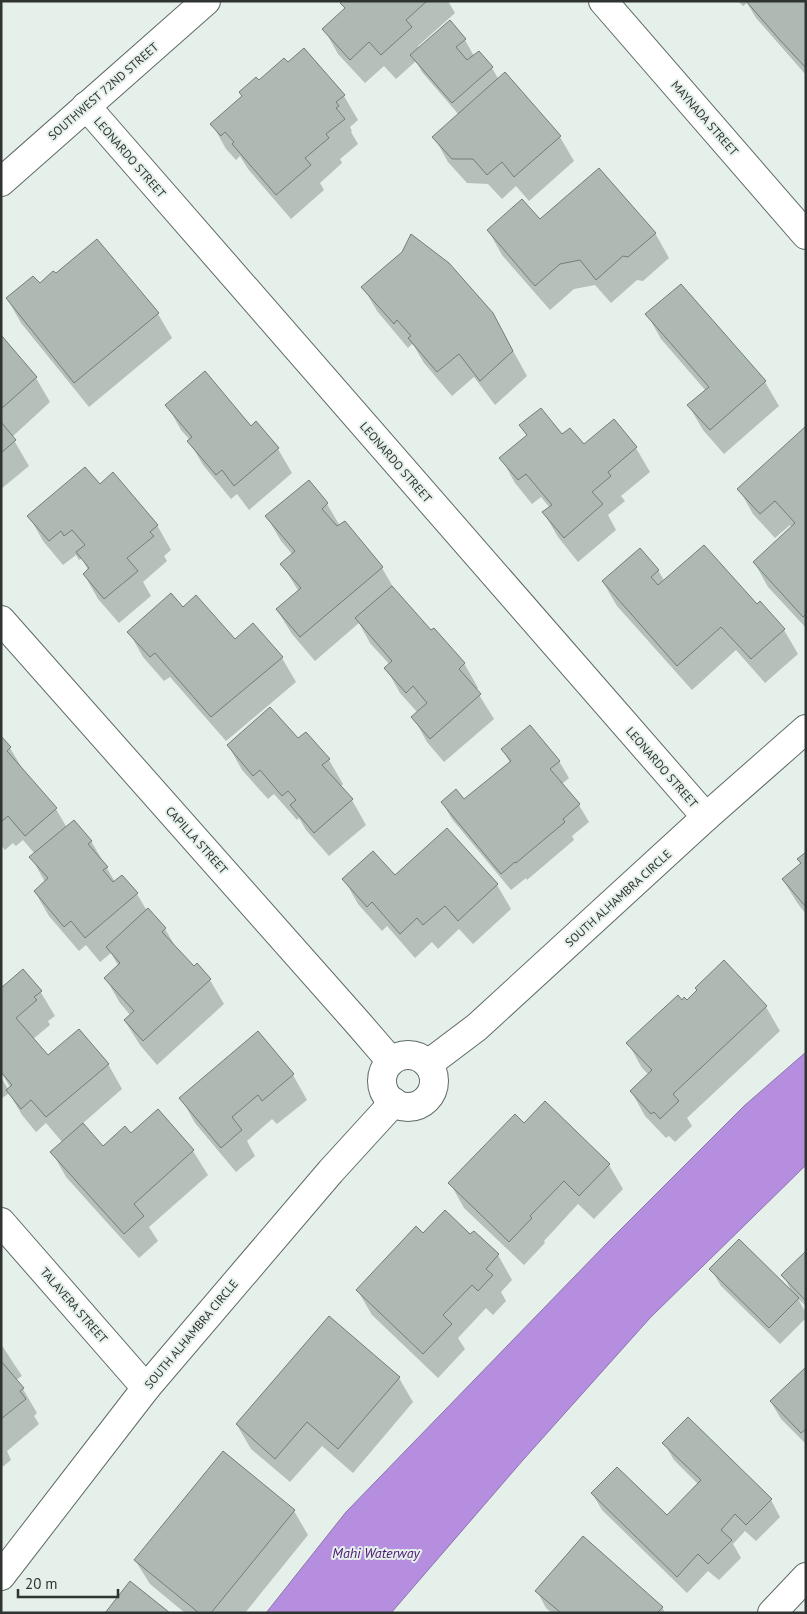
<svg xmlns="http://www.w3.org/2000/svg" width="807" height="1614" font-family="'PT Sans',sans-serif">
  <rect width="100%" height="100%" fill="#e4f0e9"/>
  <polygon fill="#b58ee0" stroke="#8d73ac" points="806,1052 806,1165 650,1318 523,1460 391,1613 266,1613 346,1512 608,1242 744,1106"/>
  <g fill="#0003">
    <polygon points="345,1 448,1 455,13 418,46 420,48 465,40 474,56 492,68 499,80 505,74 560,137 574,161 529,201 516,186 502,199 488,184 467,183 448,162 434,137 459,115 422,72 416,61 396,79 384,66 365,83 338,54 324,29 345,9 342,4"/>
    <polygon points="738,1 806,1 806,75 756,18 747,3 743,6"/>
    <polygon points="287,64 344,96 358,120 350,127 352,131 351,132 358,144 340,159 342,163 320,183 324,190 291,219 248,169 240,156 236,160 226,149 212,124 258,81"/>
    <polygon points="540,221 655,233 669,258 643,281 637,280 611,303 595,285 574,289 550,310 502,255 488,230"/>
    <polygon points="40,284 158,314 172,338 89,407 21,323 7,298"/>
    <polygon points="363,287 507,340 527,376 495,405 474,377 452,396 424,363 414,346 412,344 408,348 377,311"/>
    <polygon points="647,314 765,382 779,406 724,454 703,430 689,406 706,391 661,339"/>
    <polygon points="1,336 36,378 50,402 12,437 29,466 1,489"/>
    <polygon points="167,405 251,427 256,423 278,449 292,473 249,510 237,494 231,499 203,465 189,441 190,440 181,430"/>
    <polygon points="521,426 562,436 584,445 636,448 650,472 621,496 625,501 608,515 616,530 578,562 558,537 544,513 550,508 541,497 532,504 515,483 501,458 527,436"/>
    <polygon points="806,428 806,628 768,587 754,562 792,527 790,525 775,538 753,514 739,489"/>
    <polygon points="99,485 157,525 171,550 164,556 167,561 143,582 151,596 119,623 98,599 84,574 88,570 82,558 79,560 76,555 63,565 43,541 29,516"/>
    <polygon points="327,504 340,526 382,568 396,592 431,632 464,663 478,688 476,690 494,719 444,762 427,742 413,717 418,713 400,693 386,668 390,665 370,643 359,623 315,661 292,634 277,610 299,592 282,564 293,555 281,541 267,517"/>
    <polygon points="658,570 665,582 757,605 784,630 798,654 765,683 736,650 692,690 617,606 603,582"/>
    <polygon points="183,608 235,641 282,658 296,682 226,741 170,677 164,681 143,657 129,632"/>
    <polygon points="1,737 10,748 25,773 56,809 67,828 91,841 115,882 122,876 137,894 147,911 148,910 165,929 178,951 194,968 210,980 224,1004 157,1065 140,1045 125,1021 131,1016 120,1003 106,979 119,967 111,953 100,962 86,945 79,951 49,916 35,892 45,882 31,857 35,854 23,840 16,846 13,843 5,850 1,845"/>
    <polygon points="298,740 329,760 343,784 340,787 352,800 366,825 329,856 306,830 299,818 297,820 274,794 268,799 242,770 228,745"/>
    <polygon points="503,750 559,761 569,778 562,784 579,805 589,822 572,836 574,840 527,880 526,878 511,890 452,819 442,802 464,801 510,763"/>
    <polygon points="806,853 806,914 798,904 783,880 801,864 798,860"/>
    <polygon points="395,876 497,885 511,909 473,944 459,929 438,949 432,942 415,958 387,926 382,931 358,904 344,879"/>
    <polygon points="1,989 40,991 55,1016 48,1021 50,1025 33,1039 48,1057 108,1064 122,1089 82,1124 103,1148 131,1135 193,1151 208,1175 149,1227 158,1241 139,1258 66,1177 52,1152 63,1143 46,1123 36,1132 22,1115 9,1093 1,1099 1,1077 8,1089 10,1087 1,1072"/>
    <polygon points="682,1002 766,1007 780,1031 687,1118 692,1126 675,1142 669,1136 666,1138 645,1116 631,1091 649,1075 642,1068 628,1043"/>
    <polygon points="293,1075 307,1100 277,1124 272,1119 247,1141 255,1156 236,1172 195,1123 181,1098"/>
    <polygon points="524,1124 609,1165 623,1189 594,1219 578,1204 544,1241 545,1243 524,1265 464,1208 450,1183"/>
    <polygon points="474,1232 498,1255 512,1280 501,1292 506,1301 493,1315 486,1308 458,1338 465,1349 438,1378 372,1315 358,1291 470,1236"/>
    <polygon points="806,1253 806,1306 798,1299 806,1313 806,1318 780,1344 721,1286 711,1269 793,1294 783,1275"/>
    <polygon points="1,1344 22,1376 16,1380 23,1389 37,1413 34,1416 39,1424 7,1451 11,1460 1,1468"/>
    <polygon points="806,1369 806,1444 781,1419 771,1402"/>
    <polygon points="399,1378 413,1402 353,1473 322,1446 290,1482 251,1449 237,1425"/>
    <polygon points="664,1443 771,1500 780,1517 756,1541 745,1531 733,1544 741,1558 719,1580 708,1571 687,1593 602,1510 592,1493 667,1517 699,1485 674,1460"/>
    <polygon points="294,1511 308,1535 245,1613 185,1613 150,1584 135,1560"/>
    <polygon points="537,1591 662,1607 665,1613 552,1613 546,1608"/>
  </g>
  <g fill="#adb9b2" stroke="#737e78">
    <polygon points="343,1 427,1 406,20 412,27 381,55 369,42 350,60 322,29 345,8 340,3"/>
    <polygon points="746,1 806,1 806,68 779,39"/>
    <polygon points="450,20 466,39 456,47 467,60 479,51 493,67 452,103 410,55"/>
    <polygon points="304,48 345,95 336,102 339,106 336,108 345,119 326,134 329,138 305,158 311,165 276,195 232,144 234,142 225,132 221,136 210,124 242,96 239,92 256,77 259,80 284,58 288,62"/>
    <polygon points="505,72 561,136 514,177 502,162 487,175 473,159 452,159 432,137"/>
    <polygon points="599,168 656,233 628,257 623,256 596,280 580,260 560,264 535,286 487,230 522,199 540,219"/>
    <polygon points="411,234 449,263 493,313 513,351 480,381 459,354 437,372 408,338 411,336 397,320 394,324 361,287 402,252"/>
    <polygon points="97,239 159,313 74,383 6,298 33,276 40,283 53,271 56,273"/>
    <polygon points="681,284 766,381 710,430 687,405 709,387 645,314"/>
    <polygon points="1,335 37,377 1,409"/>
    <polygon points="205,371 251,426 256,421 279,448 234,486 222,470 216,475 187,441 192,437 165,405"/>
    <polygon points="541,408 562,434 570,428 584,444 614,419 637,447 608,472 611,476 592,492 603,504 564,538 542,512 552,505 526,474 518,480 499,458 527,435 519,425"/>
    <polygon points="1,422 16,440 1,453"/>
    <polygon points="806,426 806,614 803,617 753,562 795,523 775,501 760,514 737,489"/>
    <polygon points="85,467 100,484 113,472 158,525 150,532 154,536 127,558 138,571 104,599 83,574 89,568 76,552 85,545 72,530 64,536 61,531 49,541 27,516"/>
    <polygon points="309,480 328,503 322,509 337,526 345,521 383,567 300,637 276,609 301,588 280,564 295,551 265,516"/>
    <polygon points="704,545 757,604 760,601 785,629 751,659 721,627 677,666 602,581 640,548 659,570 651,577 658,585"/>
    <polygon points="392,586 431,630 434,628 465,663 459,669 481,694 430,739 411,717 427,703 413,686 406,693 384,668 392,661 355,618"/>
    <polygon points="171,593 183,607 196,595 235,639 253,623 283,657 211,717 155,653 150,657 127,632"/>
    <polygon points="270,707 298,738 306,732 330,759 322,765 353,799 314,833 290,805 296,800 288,791 282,796 260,770 253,776 227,745"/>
    <polygon points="530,725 560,761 550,769 580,804 563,819 565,822 516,863 515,862 501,874 441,802 456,789 464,799 511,761 501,749"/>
    <polygon points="1,736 11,747 7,751 57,808 25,836 8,816 1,822"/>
    <polygon points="74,820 92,841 88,844 108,867 103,870 113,882 122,875 138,893 85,938 71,921 64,927 34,891 48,878 29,857"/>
    <polygon points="447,828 498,884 458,921 445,906 423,925 417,918 400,934 372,902 367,907 342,879 373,851 395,875"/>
    <polygon points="806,852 806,907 782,879 801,863 797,859"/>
    <polygon points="148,908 166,928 162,932 194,966 197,963 211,979 143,1041 124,1020 134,1011 104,978 120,963 106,947"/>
    <polygon points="724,960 767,1006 673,1094 679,1101 660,1119 654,1112 651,1114 630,1091 652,1070 626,1043 678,995 682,1000 684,997 687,1000 697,990 695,988"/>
    <polygon points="23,969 42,991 34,997 37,1000 16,1018 48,1055 79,1029 109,1064 46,1117 31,1100 21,1109 6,1090 12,1085 1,1072 1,988"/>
    <polygon points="258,1031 294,1074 262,1101 258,1095 232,1117 242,1130 221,1148 179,1098"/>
    <polygon points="545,1101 610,1164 579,1196 564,1181 530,1216 532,1218 509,1242 448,1183 515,1114 524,1123"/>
    <polygon points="158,1109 194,1150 134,1204 144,1216 124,1234 50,1152 83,1123 103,1146 125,1126 131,1133"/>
    <polygon points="445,1210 470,1234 474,1231 499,1254 486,1269 493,1275 478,1291 472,1285 443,1315 452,1324 423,1354 356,1290 416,1226 423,1233"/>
    <polygon points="739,1239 799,1298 769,1328 709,1269"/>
    <polygon points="806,1251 806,1301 781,1275"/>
    <polygon points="329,1316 400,1377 338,1449 307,1422 275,1459 236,1424"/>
    <polygon points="1,1361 24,1388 20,1391 26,1399 1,1419"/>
    <polygon points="806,1367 806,1429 801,1433 770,1401"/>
    <polygon points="688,1417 772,1499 746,1525 735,1514 721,1530 732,1540 708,1564 698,1554 677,1577 591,1493 617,1467 667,1515 701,1480 662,1443"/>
    <polygon points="223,1451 295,1510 211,1613 199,1613 134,1560"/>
    <polygon points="583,1536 663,1607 657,1613 561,1613 535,1591"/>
    <polygon points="130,1581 170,1613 105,1613"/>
  </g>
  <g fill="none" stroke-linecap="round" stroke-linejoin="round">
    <defs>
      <g id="minor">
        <polyline points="603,1 806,235"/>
        <polyline points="86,106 706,817"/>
        <polyline points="1,620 358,1023 383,1052 390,1062"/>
        <circle cx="408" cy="1081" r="26"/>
        <polyline points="428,1064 477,1027 706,817 806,729"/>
        <polyline points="1,1222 146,1388"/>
        <polyline points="1,1576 146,1388 331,1171 394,1102"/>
        <polyline points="772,1613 806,1577"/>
      </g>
      <polyline id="major" points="1,182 206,1"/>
    </defs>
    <use href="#minor" stroke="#5f6a64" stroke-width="30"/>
    <use href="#major" stroke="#5f6a64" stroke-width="30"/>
    <use href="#minor" stroke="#fff" stroke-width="28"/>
    <use href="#major" stroke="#fff" stroke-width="28"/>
  </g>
  <g text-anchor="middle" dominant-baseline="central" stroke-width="4" stroke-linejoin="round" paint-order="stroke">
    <g font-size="12" fill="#2f3331" stroke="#e4f0e9">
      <text transform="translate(103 91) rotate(-41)">SOUTHWEST 72ND STREET</text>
      <text transform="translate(705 118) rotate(49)">MAYNADA STREET</text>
      <text transform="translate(130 157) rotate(49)">LEONARDO STREET</text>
      <text transform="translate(396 462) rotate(49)">LEONARDO STREET</text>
      <text transform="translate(662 767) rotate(49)">LEONARDO STREET</text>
      <text transform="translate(197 840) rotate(48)">CAPILLA STREET</text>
      <text transform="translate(618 898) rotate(-42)">SOUTH ALHAMBRA CIRCLE</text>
      <text transform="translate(74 1305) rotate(49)">TALAVERA STREET</text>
      <text transform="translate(191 1334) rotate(-50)">SOUTH ALHAMBRA CIRCLE</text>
    </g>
    <g font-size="14" font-style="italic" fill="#4e1777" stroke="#e4f0e9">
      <text x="376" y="1553">Mahi Waterway</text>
    </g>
  </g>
  <rect width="807" height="1614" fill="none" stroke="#2f3331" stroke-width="5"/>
  <path d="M18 1589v8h100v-8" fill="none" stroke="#2f3331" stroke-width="2.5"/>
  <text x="25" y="1589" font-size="15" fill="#2f3331" stroke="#e4f0e9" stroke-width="4" paint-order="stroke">20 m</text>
</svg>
